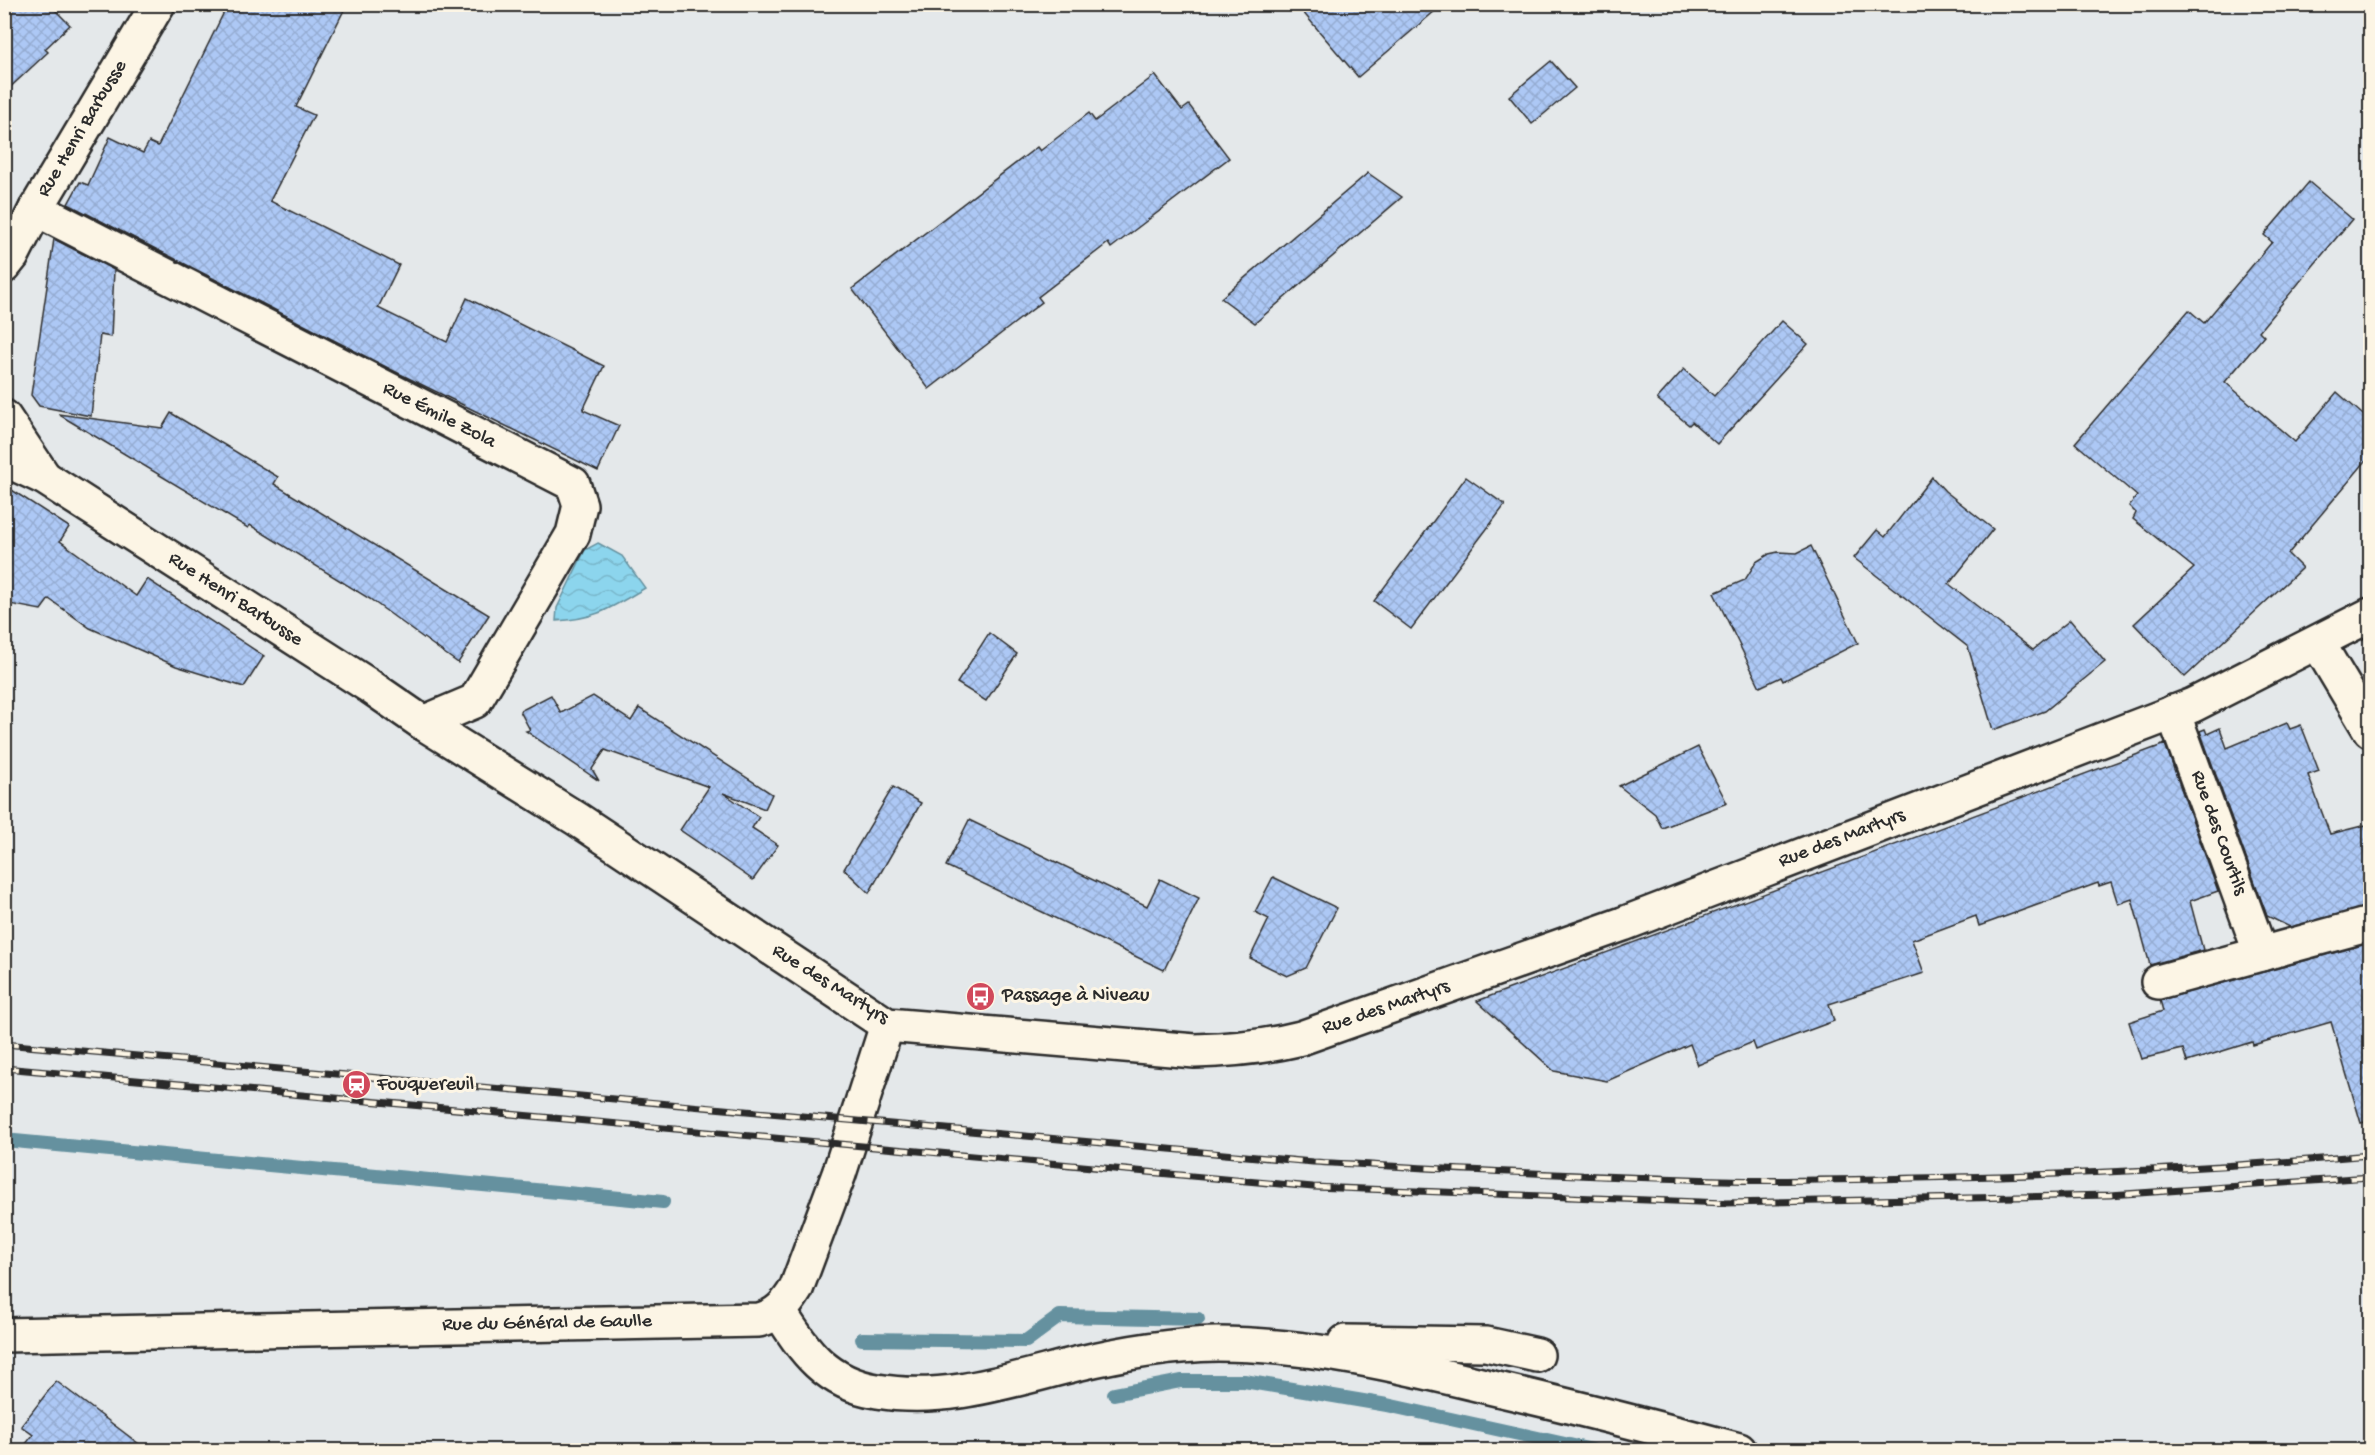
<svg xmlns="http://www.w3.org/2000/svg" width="2375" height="1455" font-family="'Gochi Hand',sans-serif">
  <defs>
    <pattern id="water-waves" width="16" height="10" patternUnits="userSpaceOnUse" patternTransform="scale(1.5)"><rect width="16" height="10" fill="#8cd5ed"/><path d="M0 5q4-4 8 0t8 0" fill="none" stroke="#79b7cb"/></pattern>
    <pattern id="building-cross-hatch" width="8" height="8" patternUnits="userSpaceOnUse" patternTransform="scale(1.5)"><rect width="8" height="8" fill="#adc8f5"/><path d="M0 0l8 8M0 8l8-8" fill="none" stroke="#95acd2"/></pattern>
  </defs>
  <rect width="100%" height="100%" fill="#e4e8ea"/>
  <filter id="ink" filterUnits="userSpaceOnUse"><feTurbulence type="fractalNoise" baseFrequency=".0167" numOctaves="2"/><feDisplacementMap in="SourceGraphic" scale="12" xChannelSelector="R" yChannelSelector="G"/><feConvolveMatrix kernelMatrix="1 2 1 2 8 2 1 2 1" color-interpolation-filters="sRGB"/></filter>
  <g filter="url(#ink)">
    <path fill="url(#water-waves)" stroke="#65919f" stroke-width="1.5" d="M598 543 622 556 645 588C610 608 597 619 556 621L557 608 585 550Z"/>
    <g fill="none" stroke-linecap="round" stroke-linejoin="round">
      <g stroke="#65919f" stroke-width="14">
        <polyline points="4,1140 663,1202"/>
        <polyline points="862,1339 1026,1341 1060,1316 1198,1319"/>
        <polyline points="1114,1394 1181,1381 1244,1381 1387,1405 1592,1450"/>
      </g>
    </g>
    <g fill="url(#building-cross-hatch)" stroke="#2b2b2b" stroke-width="1.5">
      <polygon points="4,4 49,4 70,25 45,49 48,52 4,93"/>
      <polygon points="228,4 347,4 296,107 314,115 270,201 399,265 378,308 447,342 467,298 604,366 583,410 619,426 598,471 394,371 68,204 80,182 88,185 110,137 143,153 149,142 158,146"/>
      <polygon points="1296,4 1443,4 1358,77"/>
      <polygon points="1551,61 1575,88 1532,124 1509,96"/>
      <polygon points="1155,75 1182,110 1189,105 1229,158 1111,248 1108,243 1038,297 1042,302 929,389 852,289 1037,147 1040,151 1089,113 1095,121"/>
      <polygon points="1368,173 1402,197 1255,323 1221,298"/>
      <polygon points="2309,182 2352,219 2259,331 2264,336 2225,382 2295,442 2337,392 2370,421 2370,456 2288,554 2302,568 2185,677 2134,624 2194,568 2133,519 2136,513 2129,506 2137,496 2075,443 2189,310 2204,323 2272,242 2264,235"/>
      <polygon points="54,239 114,270 111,337 100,335 91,416 39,406 31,395"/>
      <polygon points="1782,321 1808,344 1717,444 1692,422 1689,425 1657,399 1684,369 1714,396"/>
      <polygon points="171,413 278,477 274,484 489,615 458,663 370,599 250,525 248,528 58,414 162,428"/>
      <polygon points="1466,477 1505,505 1411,629 1374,601"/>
      <polygon points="1932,477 1945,491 1993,529 1949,584 2033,650 2070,620 2105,662 2045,711 1993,730 1968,647 1854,558 1877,530 1885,537"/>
      <polygon points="4,485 69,527 60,541 136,596 147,579 264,656 244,687 176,666 90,628 49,599 41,610 4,603"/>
      <polygon points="1811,546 1858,643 1783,681 1781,677 1760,687 1714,593 1745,580 1756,562 1769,554 1778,552 1797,553"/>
      <polygon points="989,633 1017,654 986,701 957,683"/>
      <polygon points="551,695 561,713 593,696 631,721 639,708 772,794 765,809 723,793 759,817 752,828 778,845 753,880 680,830 709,787 605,750 592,769 599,781 526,731 530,730 520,711"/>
      <polygon points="2287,723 2290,729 2301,725 2319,771 2308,775 2330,834 2370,824 2370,906 2290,927 2267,916 2200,731 2205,729 2207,734 2220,728 2227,748"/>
      <polygon points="2165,744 2218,891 2190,901 2203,950 2150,965 2132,899 2118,904 2111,882 2099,886 2098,883 1979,926 1976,916 1912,940 1924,973 1829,1004 1834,1021 1756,1050 1753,1042 1698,1065 1690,1044 1607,1081 1554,1071 1477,1001"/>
      <polygon points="1698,747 1727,803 1662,828 1655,814 1619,786"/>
      <polygon points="893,787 921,803 869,893 844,869"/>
      <polygon points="969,820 1147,906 1160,879 1199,898 1164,970 946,866"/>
      <polygon points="1273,877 1337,908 1306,968 1287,976 1250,958 1269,919 1255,912"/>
      <polygon points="2370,943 2370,1121 2361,1123 2331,1022 2253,1045 2252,1042 2187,1062 2183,1049 2141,1059 2129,1022 2163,1011 2160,1000"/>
      <polygon points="56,1381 147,1450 21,1450 33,1435 21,1426"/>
    </g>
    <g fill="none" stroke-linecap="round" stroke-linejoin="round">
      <defs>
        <g id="minor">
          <polyline points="36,209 573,484 580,505 573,534 475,701 423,723"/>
          <polyline points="4,266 12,256 36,209 158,4"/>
          <polyline points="4,417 44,477"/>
          <path d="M4 459 45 478 368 685 423 723 577 819 887 1025 1195 1051C1231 1050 1266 1047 1301 1038L1623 924 2193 705 2370 615"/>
          <polyline points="2318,643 2370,730"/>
          <polyline points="2173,712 2261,954"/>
          <polyline points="2158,982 2370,924"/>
          <path d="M779 1311C804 1351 826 1383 877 1391 945 1403 1011 1380 1076 1364 1122 1353 1170 1345 1217 1344 1310 1344 1403 1366 1493 1388 1575 1407 1657 1428 1739 1450"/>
          <path d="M4 1335 759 1320C777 1316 787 1304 796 1289L839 1174 887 1025"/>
          <polyline points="1345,1342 1486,1344 1537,1355"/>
        </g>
      </defs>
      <use href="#minor" stroke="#2b2b2b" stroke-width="38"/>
      <use href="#minor" stroke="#fcf5e5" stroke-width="33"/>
      <defs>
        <g id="rail">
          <path d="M4 1044 1313 1162C1449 1169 1586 1177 1722 1180 1800 1182 1878 1179 1956 1177 2095 1174 2232 1167 2370 1155"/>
          <polyline points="4,1068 1313,1187 1725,1203 2110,1195 2370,1177"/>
        </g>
      </defs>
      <use href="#rail" stroke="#2b2b2b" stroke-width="7"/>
      <use href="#rail" stroke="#fcf5e5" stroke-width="4.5" stroke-dasharray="14" stroke-linecap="butt"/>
    </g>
  </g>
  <defs>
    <symbol id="bus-disc" viewBox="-11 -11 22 22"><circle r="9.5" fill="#d1495b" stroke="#fcf5e5"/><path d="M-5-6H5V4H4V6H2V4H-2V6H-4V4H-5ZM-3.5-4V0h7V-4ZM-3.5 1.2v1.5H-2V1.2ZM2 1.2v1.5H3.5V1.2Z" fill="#fff"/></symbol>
    <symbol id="station-disc" viewBox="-11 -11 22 22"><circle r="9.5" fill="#d1495b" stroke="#fcf5e5"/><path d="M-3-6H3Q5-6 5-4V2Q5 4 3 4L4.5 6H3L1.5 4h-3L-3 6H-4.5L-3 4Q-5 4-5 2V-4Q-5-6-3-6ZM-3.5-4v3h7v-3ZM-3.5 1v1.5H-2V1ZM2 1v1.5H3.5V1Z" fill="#fff"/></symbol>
  </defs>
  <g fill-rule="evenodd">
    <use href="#bus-disc" x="964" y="980" width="33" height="33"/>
    <use href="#station-disc" x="340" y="1068" width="33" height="33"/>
  </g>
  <g text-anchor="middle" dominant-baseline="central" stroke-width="6" stroke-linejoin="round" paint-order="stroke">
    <g font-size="20" fill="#2b2b2b" stroke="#fcf5e5">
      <text transform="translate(83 129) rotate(-59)">Rue Henri Barbusse</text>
      <text transform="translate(439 416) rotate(27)">Rue Émile Zola</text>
      <text transform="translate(235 600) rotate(33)">Rue Henri Barbusse</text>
      <text transform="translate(2218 833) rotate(70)">Rue des Courtils</text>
      <text transform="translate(1842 839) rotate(-21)">Rue des Martyrs</text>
      <text transform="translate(830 985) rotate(32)">Rue des Martyrs</text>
      <text transform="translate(1386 1008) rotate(-19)">Rue des Martyrs</text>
      <text transform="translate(547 1324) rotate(-1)">Rue du Général de Gaulle</text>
    </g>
    <g font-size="20" fill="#2b2b2b" stroke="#fcf5e5" text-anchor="start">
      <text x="1002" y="996">Passage à Niveau</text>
      <text x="377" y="1085">Fouquereuil</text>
    </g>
  </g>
  <rect width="2375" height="1455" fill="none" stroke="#fcf5e5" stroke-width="24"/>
  <rect x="12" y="12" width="2351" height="1431" fill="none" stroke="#2b2b2b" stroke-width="2" filter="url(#ink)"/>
</svg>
